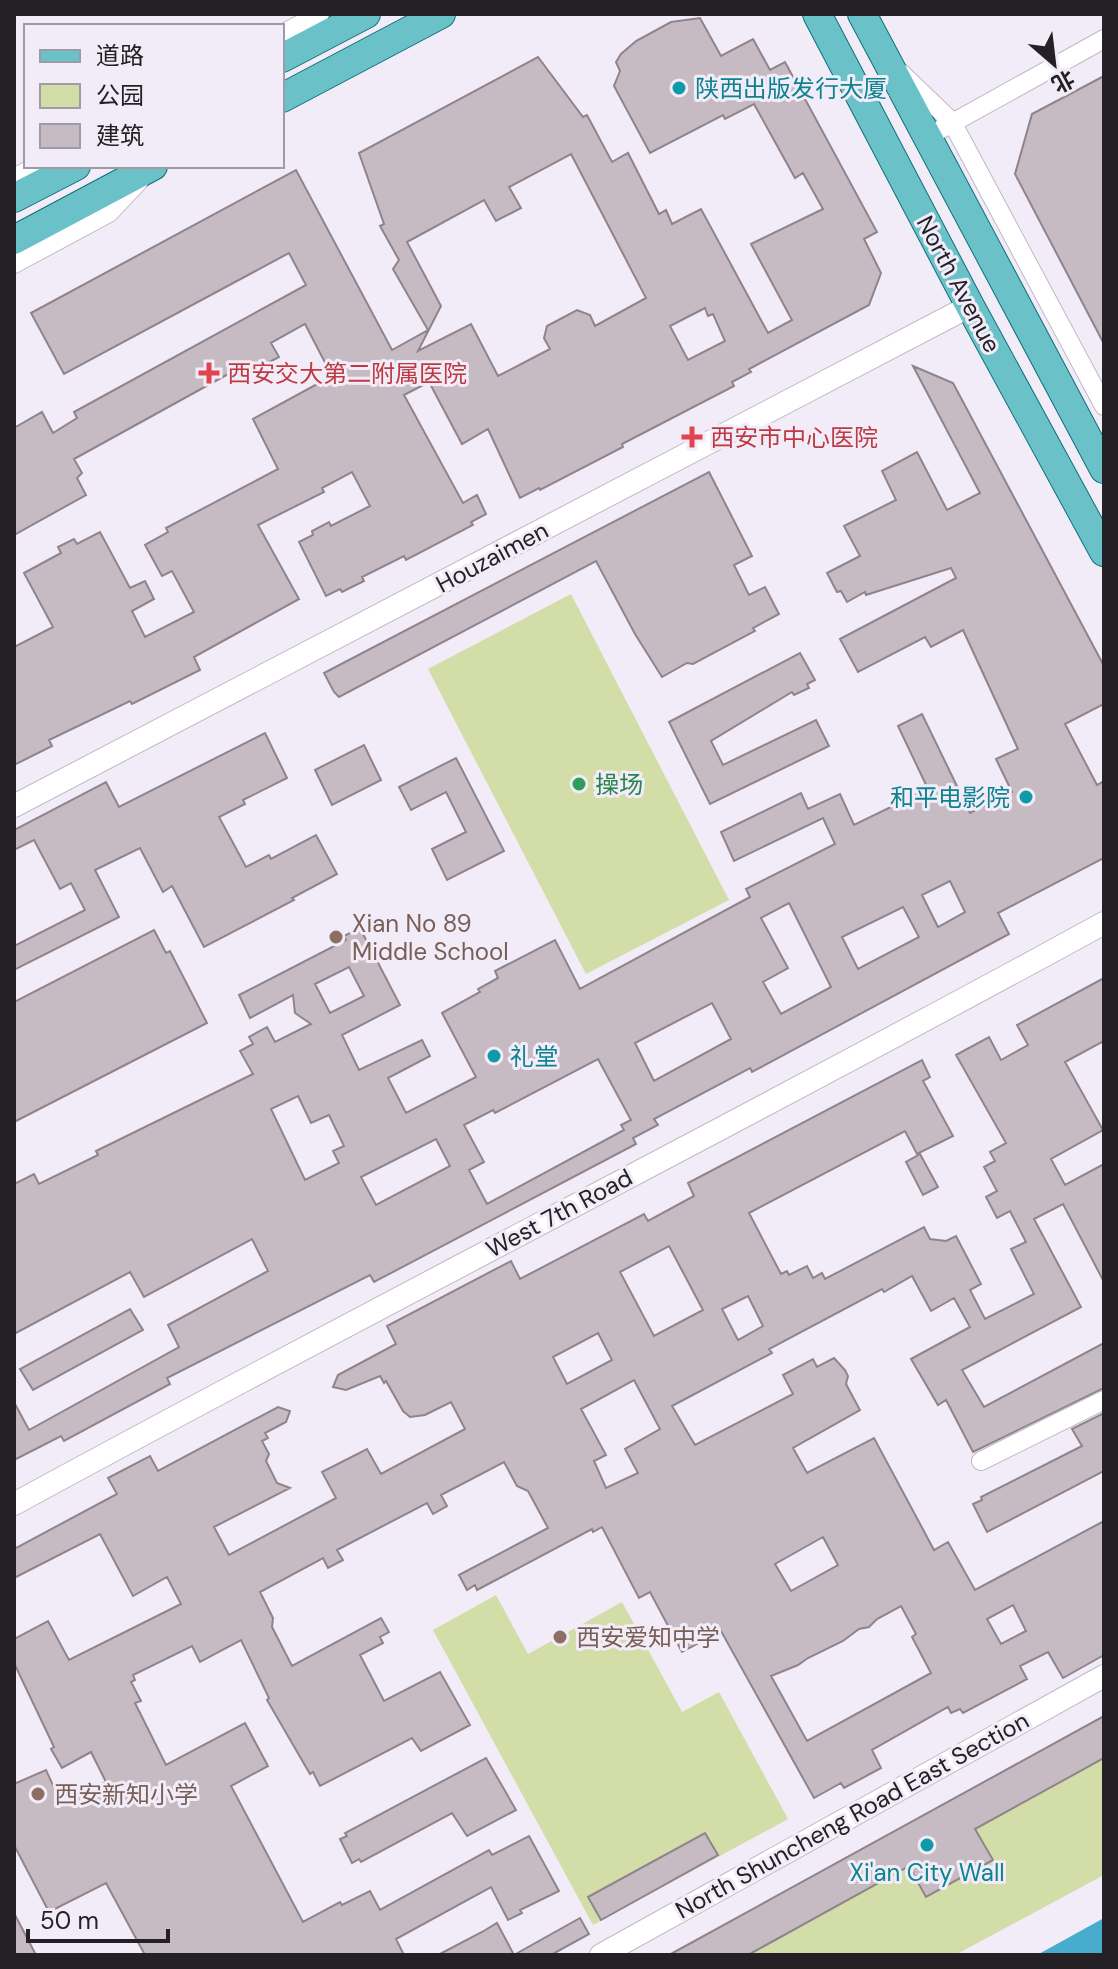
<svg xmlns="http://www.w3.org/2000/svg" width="1118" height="1969" font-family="'DM Sans','Noto Sans SC',sans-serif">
  <rect width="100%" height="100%" fill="#f1ecf8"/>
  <g fill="#d2dda8">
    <polygon points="571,594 729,900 586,974 428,669"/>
    <polygon points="496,1595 528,1654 622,1602 682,1712 719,1692 788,1819 593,1925 433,1630"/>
    <polygon points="1104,1758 1104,1875 955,1955 748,1955 909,1866 926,1897 992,1860 975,1829"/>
  </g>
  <polygon fill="#47acce" points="1104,1918 1104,1955 1037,1955"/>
  <g fill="#c6bbc3" stroke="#8f848c" stroke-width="2" fill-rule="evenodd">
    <path d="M700 18 721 56 753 39 770 70 785 62 877 232 864 239 881 273 869 305 749 369 751 372 732 382 734 386 622 444 623 447 540 490 539 488 520 498 488 429 462 444 429 382 404 395 463 503 477 495 486 514 471 522 473 525 406 560 404 556 362 577 364 581 342 592 340 589 326 596 299 542 313 535 312 531 329 522 331 526 370 506 352 472 322 488 324 492 258 525 299 599 194 657 200 670 132 704 130 701 49 740 52 746 14 765V647L53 627 24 573 61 553 58 547 74 539 77 544 100 532 130 588 145 581 154 599 132 611 145 637 194 612 172 571 162 576 145 545 168 532 166 528 278 469 253 419 332 376 305 324 271 343 279 357 245 375 241 367 74 459 82 473 77 478 86 495 14 535V428L42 412 53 433 77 418 74 412 306 285 289 253 64 374 31 313 296 170 392 350 428 330 393 269 399 260 380 226 384 224 359 153 538 57 583 117 587 115 612 162 628 153 659 214 666 210 672 224 701 209 768 333 792 320 751 244 823 209 803 173 795 178 754 104 725 119 723 115 650 153 614 86 620 71 616 62 621 54 636 41 671 22ZM571 154 646 298 595 326 590 315 577 310 547 326 544 338 550 349 498 376 471 324 418 351 441 306 407 242 484 200 496 221 521 208 509 187ZM705 308 708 316 713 314 725 341 688 360 670 326Z"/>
    <polygon points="1104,76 1104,344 1015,174 1032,114"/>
    <path d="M913 366 953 383 1104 666V704L1065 724 1097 785 1104 781V858L998 913 1009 934 752 1072 750 1068 654 1119 658 1125 633 1138 636 1144 374 1282 370 1275 167 1378 170 1384 64 1441 61 1436 14 1460V1402L29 1430 179 1347 168 1325 268 1271 252 1239 144 1297 130 1272 14 1334V1184L34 1174 39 1184 98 1155 96 1151 253 1074 240 1051 253 1044 249 1037 267 1027 275 1042 311 1024 295 1013 293 995 250 1018 239 995 346 940 344 936 360 928 400 1005 342 1035 359 1070 422 1040 430 1056 388 1078 406 1113 476 1077 442 1013 480 992 478 989 498 978 495 971 555 940 580 989 750 897 746 889 835 844 823 818 734 861 721 832 801 793 808 809 840 794 854 825 928 789 898 726 922 714 970 813 1012 792 996 759 1018 749 963 630 931 647 925 637 858 672 840 639 956 578 951 568 866 595 865 592 847 602 841 591 837 592 827 573 860 556 844 526 896 500 882 471 917 452 947 510 980 493ZM950 881 965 912 938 927 922 895ZM789 903 831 987 781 1014 763 982 788 968 761 918ZM903 907 919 937 858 969 842 937ZM349 967 364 996 330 1013 315 984ZM712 1003 731 1039 654 1081 635 1043ZM598 1059 631 1120 621 1125 624 1130 487 1204 469 1170 484 1162 464 1125 493 1110 495 1113ZM298 1096 311 1123 329 1115 344 1146 333 1151 339 1163 305 1180 271 1109ZM436 1139 450 1166 376 1205 361 1177Z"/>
    <polygon points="709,472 752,556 734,565 749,595 765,587 779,614 753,628 755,631 693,664 687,663 662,677 635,634 596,561 339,697 334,692 324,673"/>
    <polygon points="800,653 815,680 807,684 809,688 794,695 792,692 711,741 723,765 816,720 829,746 710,804 669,722"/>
    <polygon points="265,733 287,778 243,800 245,804 219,817 246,867 269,855 271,859 316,835 337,874 292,898 294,900 204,947 172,886 163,892 140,848 95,870 119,917 14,970 14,946 85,910 71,883 60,889 34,840 14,850 14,830 106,782 119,807"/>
    <polygon points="364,745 381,780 332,805 315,770"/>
    <polygon points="456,758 504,851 447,880 432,849 466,832 446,792 411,810 399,787"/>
    <polygon points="154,930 166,953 170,951 207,1023 14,1122 14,1002"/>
    <path d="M1104 978V1041L1065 1062 1103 1130 1051 1159 1065 1185 1104 1164V1282L1063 1204 1034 1219 1081 1307 962 1370 984 1407 1104 1343V1388L973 1452 946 1400 938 1405 911 1359 970 1327 954 1298 931 1311 912 1276 884 1292 882 1289 769 1349 772 1353 672 1406 695 1445 793 1394 783 1375 813 1359 817 1367 834 1358 845 1370 848 1376 846 1384 860 1410 793 1448 807 1473 874 1438 934 1550 948 1542 975 1590 1104 1521V1655L1063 1678 1048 1652 1020 1666 1027 1679 963 1713 960 1709 951 1713 948 1707 872 1750 881 1768 844 1788 841 1783 814 1798 721 1631 682 1652 650 1592 639 1598 602 1527 593 1532 592 1529 477 1590 475 1585 467 1590 459 1575 548 1528 528 1491 517 1486 504 1462 441 1495 447 1506 433 1514 427 1503 337 1550 343 1560 328 1568 323 1558 260 1592 273 1618 272 1627 292 1666 381 1618 389 1632 380 1637 383 1643 360 1655 384 1701 440 1672 470 1725 421 1751 412 1738 320 1786 313 1772 310 1774 267 1700 269 1698 241 1640 200 1662 192 1646 133 1675 135 1680 131 1682 141 1701 135 1703 166 1765 245 1723 268 1766 231 1786 303 1922 340 1902 342 1905 370 1891 380 1910 489 1850 492 1855 529 1836 559 1891 520 1910 522 1913 508 1920 491 1887 396 1939 404 1955H145L106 1883 49 1912 14 1845V1784L46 1770 62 1805 106 1782 91 1752 62 1768 51 1749 54 1747 14 1663V1639L48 1621 69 1660 181 1604 167 1577 133 1596 100 1534 14 1578V1549L117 1494 108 1478 150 1456 158 1471 278 1407 290 1411 286 1422 265 1433 268 1438 262 1441 269 1454 266 1461 277 1483 290 1488 214 1527 229 1555 336 1498 322 1472 367 1449 381 1474 465 1429 451 1402 425 1415 410 1417 403 1411 386 1381 384 1383 380 1376 346 1390 333 1387 338 1375 396 1344 387 1326 511 1261 520 1279 644 1214 648 1221 694 1196 688 1183 922 1060 930 1077 923 1081 953 1136 917 1154 905 1131 749 1213 781 1274 787 1271 789 1275 807 1266 813 1278 822 1273 825 1279 924 1227 930 1239 946 1241 956 1236 981 1284 970 1290 985 1319 1034 1294 1011 1249 1026 1242 1010 1211 997 1218 986 1197 997 1191 984 1167 995 1161 990 1152 1006 1143 956 1055 989 1037 1001 1060 1028 1045 1017 1025ZM669 1246 703 1310 654 1336 620 1272ZM748 1296 763 1326 738 1340 722 1309ZM598 1333 612 1360 567 1384 553 1357ZM634 1380 660 1429 625 1449 638 1473 606 1488 594 1461 606 1455 581 1409ZM823 1537 838 1565 791 1591 775 1564ZM1013 1605 1026 1631 1001 1644 987 1619ZM901 1606 916 1634 912 1637 931 1673 807 1741 771 1676 798 1665 808 1658 843 1641 859 1629 869 1627 877 1619Z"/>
    <polygon points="920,1154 938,1187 923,1195 906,1162"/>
    <polygon points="130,1309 143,1330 33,1390 20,1369"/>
    <polygon points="1104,1413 1104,1471 987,1532 973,1504 982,1500 981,1497 1082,1446 1072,1429"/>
    <polygon points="1104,1716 1104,1758 975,1829 993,1860 926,1897 909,1866 748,1955 669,1955"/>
    <polygon points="486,1758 516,1810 467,1836 452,1813 361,1862 359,1859 352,1863 340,1839 347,1836 345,1833"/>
    <polygon points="705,1833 718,1855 601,1920 588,1897"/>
    <polygon points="14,1913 36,1955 14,1955"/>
    <polygon points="580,1918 589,1934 551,1955 514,1955"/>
    <polygon points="497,1923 514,1955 438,1955 482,1932"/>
  </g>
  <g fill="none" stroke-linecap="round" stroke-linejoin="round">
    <defs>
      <g id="minor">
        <polyline points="282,34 320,14"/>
        <polyline points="901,73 952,122 1104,406"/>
        <polyline points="927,137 1104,39"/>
        <polyline points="14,178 36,166"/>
        <polyline points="14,264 109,213 140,180"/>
        <polyline points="981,1461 1104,1400"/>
      </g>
      <g id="tertiary">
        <polyline points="14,806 970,306"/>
        <path d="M14 1504C375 1307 743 1121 1104 923"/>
        <polyline points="601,1955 1104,1676"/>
      </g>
      <g id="primary">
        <polyline points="817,14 970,306 1104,552"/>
        <polyline points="862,14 1104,469"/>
        <polyline points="282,58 366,14"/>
        <polyline points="282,98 441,14"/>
        <polyline points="14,198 76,166"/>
        <polyline points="14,240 153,166"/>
      </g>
    </defs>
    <use href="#minor" stroke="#bfbac5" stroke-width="20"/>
    <use href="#tertiary" stroke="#bfbac5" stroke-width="24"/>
    <use href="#primary" stroke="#107078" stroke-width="30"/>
    <use href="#minor" stroke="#fff" stroke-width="18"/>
    <use href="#tertiary" stroke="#fff" stroke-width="22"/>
    <use href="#primary" stroke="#6ac2c8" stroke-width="28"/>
  </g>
  <g fill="#0f9aa8" stroke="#f1ecf8" stroke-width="3">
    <circle cx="679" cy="88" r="8"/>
    <circle cx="1026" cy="797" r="8"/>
    <circle cx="494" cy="1056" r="8"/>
    <circle cx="927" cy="1845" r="8"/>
  </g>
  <g fill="#e0444e" stroke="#f1ecf8" stroke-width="3">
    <path d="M205 361h8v8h8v8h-8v8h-8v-8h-8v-8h8z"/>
    <path d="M688 425h8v8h8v8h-8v8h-8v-8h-8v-8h8z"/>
  </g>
  <circle fill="#2e9e5b" stroke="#f1ecf8" stroke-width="3" cx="579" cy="784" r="8"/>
  <g fill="#8d6e63" stroke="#f1ecf8" stroke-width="3">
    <circle cx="336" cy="937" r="8"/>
    <circle cx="560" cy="1637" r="8"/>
    <circle cx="38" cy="1794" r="8"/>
  </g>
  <g text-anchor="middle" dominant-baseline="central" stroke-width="6" stroke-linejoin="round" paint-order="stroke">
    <g font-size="24" fill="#0d838f" stroke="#f1ecf8" text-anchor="start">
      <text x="695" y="88">陕西出版发行大厦</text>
      <text x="1010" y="797" text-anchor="end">和平电影院</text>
      <text x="510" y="1056">礼堂</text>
      <text x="927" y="1872" text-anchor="middle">Xi'an City Wall</text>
    </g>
    <g font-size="24" fill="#232125" stroke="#f1ecf8">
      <text transform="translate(959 284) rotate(62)">North Avenue</text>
      <text transform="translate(492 557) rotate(-28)">Houzaimen</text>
      <text transform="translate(559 1213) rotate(-28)">West 7th Road</text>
      <text transform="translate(852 1815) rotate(-29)">North Shuncheng Road East Section</text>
    </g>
    <g font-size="24" fill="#be3a42" stroke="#f1ecf8" text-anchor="start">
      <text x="227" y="373">西安交大第二附属医院</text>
      <text x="710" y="437">西安市中心医院</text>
    </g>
    <g font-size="24" fill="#27864d" stroke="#f1ecf8" text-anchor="start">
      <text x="595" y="784">操场</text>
    </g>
    <g font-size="24" fill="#785e54" stroke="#f1ecf8" text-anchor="start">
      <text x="352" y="923">Xian No 89<tspan x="352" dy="28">Middle School</tspan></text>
      <text x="576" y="1637">西安爱知中学</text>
      <text x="54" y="1794">西安新知小学</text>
    </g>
  </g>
  <rect width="1118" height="1969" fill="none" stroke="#232125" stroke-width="32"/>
  <rect x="24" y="24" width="260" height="144" fill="#f1ecf8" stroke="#9f9ba4" stroke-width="2"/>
  <rect x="40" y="50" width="40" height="12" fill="#6ac2c8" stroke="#9f9ba4" stroke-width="2"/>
  <text x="96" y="64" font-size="24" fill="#232125">道路</text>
  <rect x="40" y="84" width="40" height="24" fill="#d2dda8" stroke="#9f9ba4" stroke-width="2"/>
  <text x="96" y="104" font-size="24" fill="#232125">公园</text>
  <rect x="40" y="124" width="40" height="24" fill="#c6bbc3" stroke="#9f9ba4" stroke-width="2"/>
  <text x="96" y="144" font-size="24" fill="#232125">建筑</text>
  <g transform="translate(1054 64) rotate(152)" stroke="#f1ecf8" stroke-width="6" paint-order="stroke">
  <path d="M0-6L14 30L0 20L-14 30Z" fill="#232125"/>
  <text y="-12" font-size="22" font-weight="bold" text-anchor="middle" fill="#232125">北</text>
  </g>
  <path d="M28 1929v12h140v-12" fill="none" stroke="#232125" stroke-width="4"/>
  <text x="40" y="1929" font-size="24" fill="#232125" stroke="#f1ecf8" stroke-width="6" paint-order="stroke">50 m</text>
</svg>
